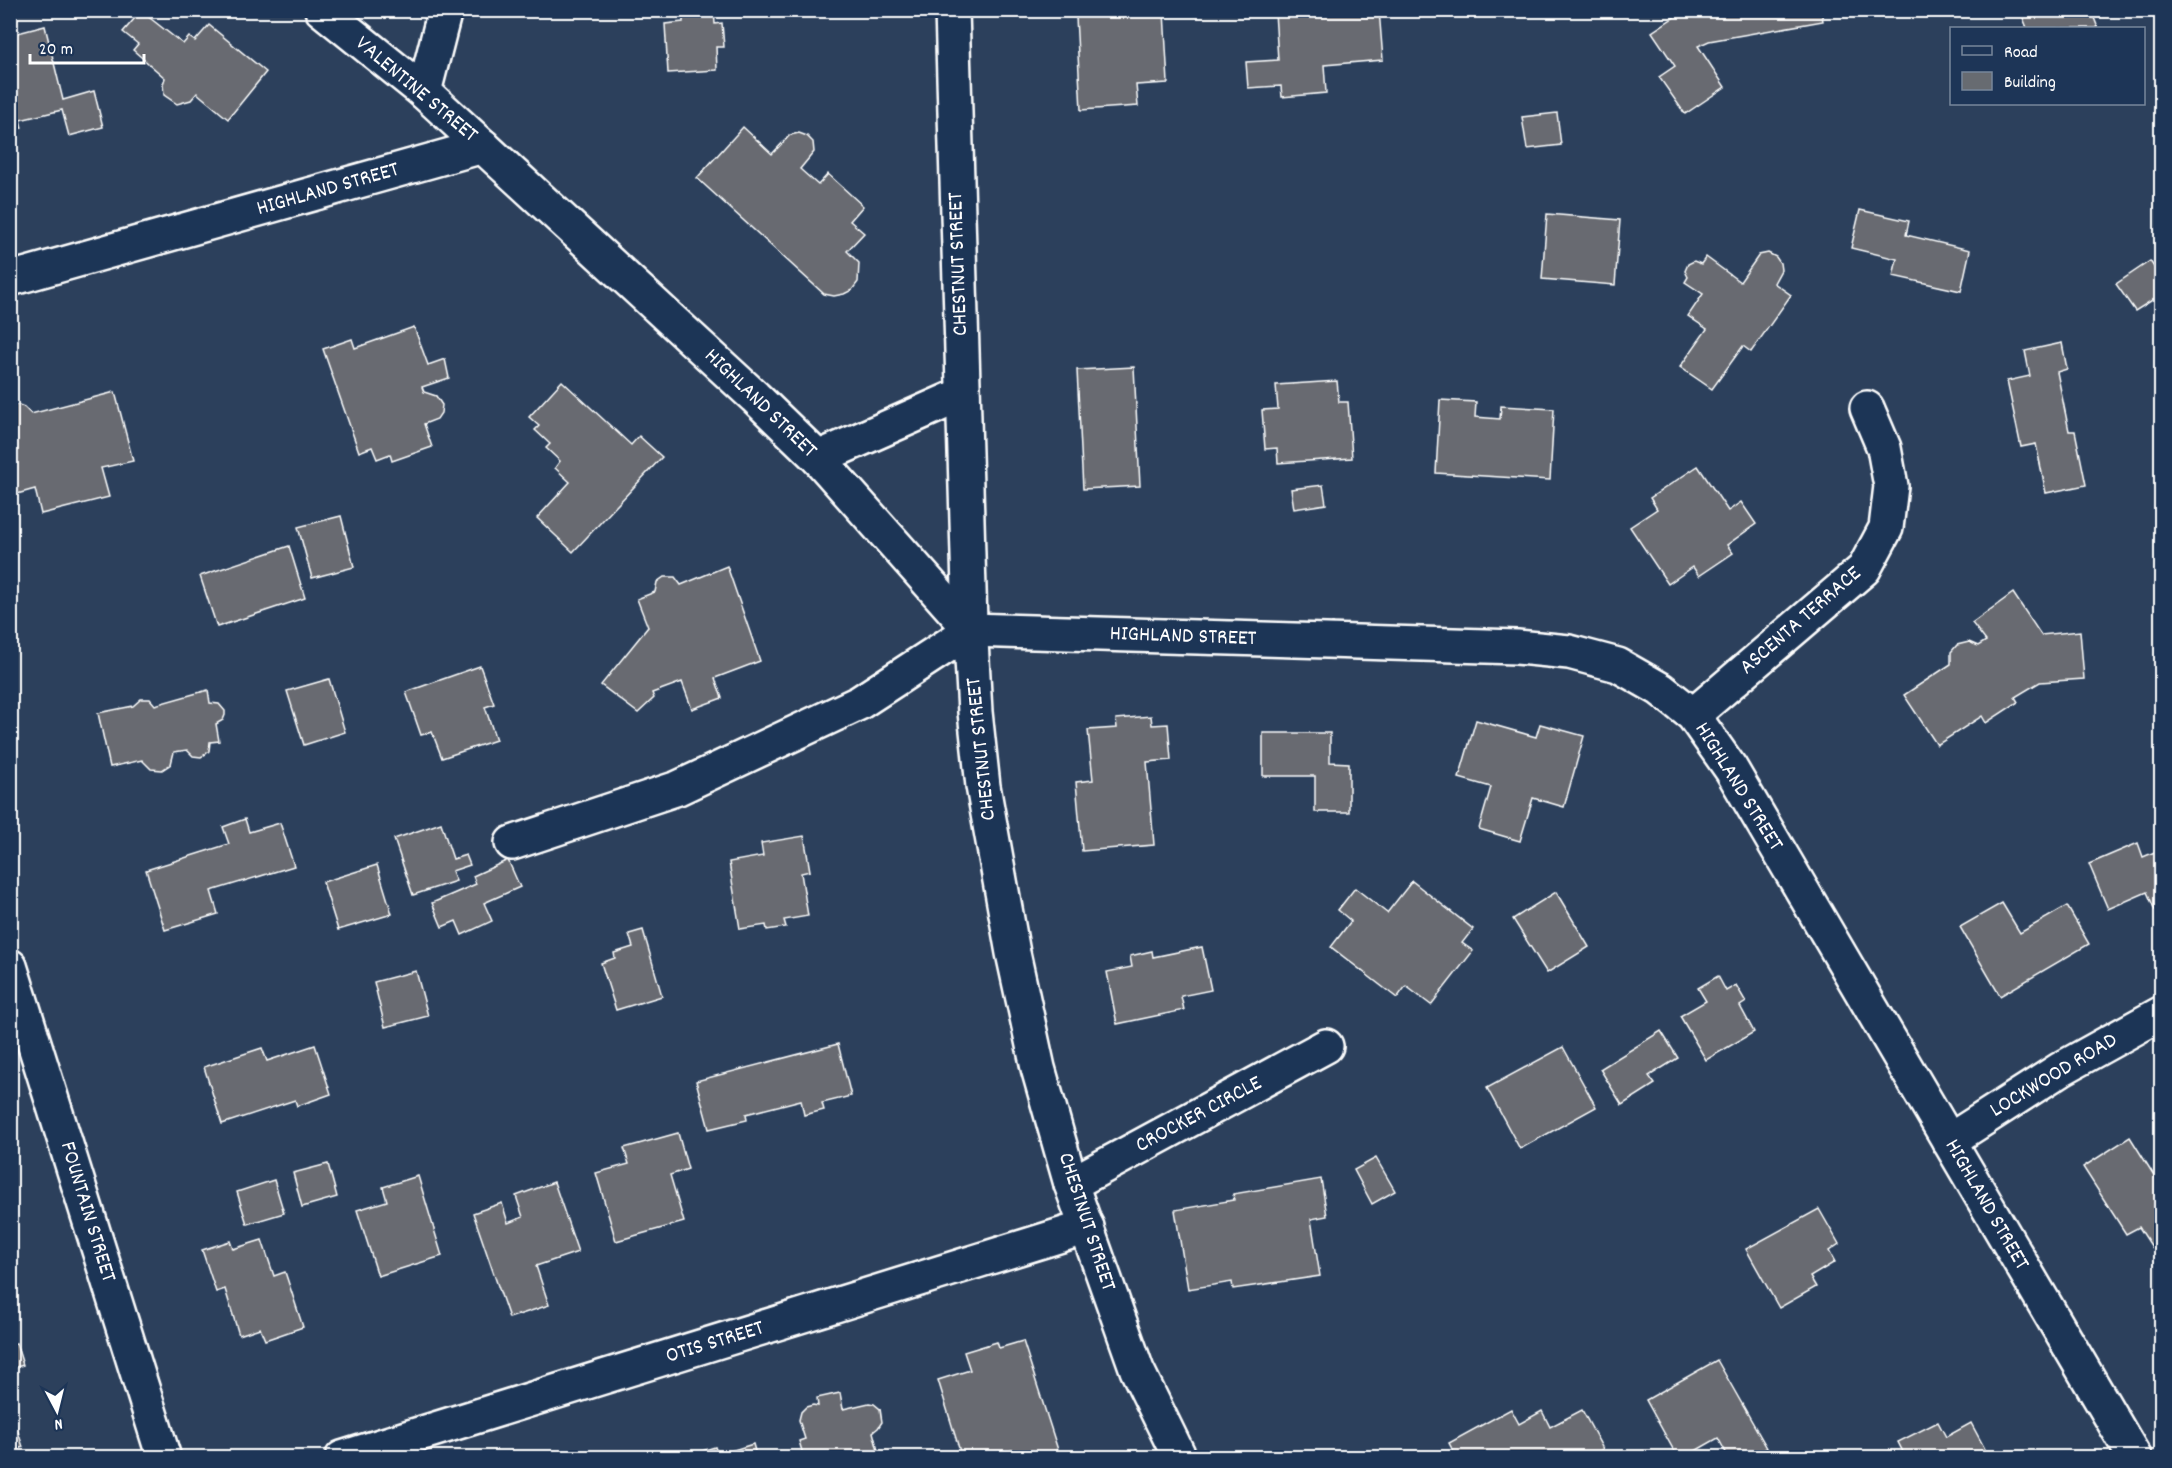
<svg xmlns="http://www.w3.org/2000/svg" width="2172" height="1468" font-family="Dekko,sans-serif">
  <rect width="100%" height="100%" fill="#2c405c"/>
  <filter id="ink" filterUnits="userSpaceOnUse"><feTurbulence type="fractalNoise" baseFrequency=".0167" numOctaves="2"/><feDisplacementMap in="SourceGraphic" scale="12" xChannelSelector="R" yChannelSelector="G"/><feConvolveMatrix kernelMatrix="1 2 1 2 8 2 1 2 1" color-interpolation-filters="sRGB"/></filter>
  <g filter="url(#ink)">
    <g fill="#676b71" stroke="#fff" stroke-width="1.5">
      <polygon points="683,10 714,10 715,24 722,23 724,47 716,47 717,70 668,73 665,24 683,22"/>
      <polygon points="1294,10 1379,10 1383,60 1324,65 1326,93 1282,97 1281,86 1248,88 1246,62 1278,60 1275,12"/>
      <polygon points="1685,10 1821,10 1823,21 1709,41 1698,46 1725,87 1685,114 1659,77 1675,66 1652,32"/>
      <polygon points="2020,10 2091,10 2098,28 2027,28"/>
      <polygon points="141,11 183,44 189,37 195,41 209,25 266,72 228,119 197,93 191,100 177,104 164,95 163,84 165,78 133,50 138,44 123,32"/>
      <polygon points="1164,12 1168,83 1136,85 1138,106 1081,110 1076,17"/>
      <polygon points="45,26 63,100 94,91 103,127 69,136 62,110 20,120 22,128 10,131 10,35"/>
      <polygon points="1557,113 1561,145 1527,149 1522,117"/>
      <polygon points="743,127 772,154 790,135 799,133 807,136 813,142 814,152 800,169 818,185 828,174 863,206 850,221 864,233 847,251 859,263 858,282 852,290 844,294 834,296 824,294 697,178"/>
      <polygon points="1860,210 1909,221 1906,235 1970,250 1961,291 1893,276 1897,259 1851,248"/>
      <polygon points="1547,214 1620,220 1615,285 1542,279"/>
      <polygon points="2162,241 2162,255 2155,245"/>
      <polygon points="1768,253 1776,257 1780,263 1781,270 1774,283 1791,295 1751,352 1743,346 1712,389 1680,367 1707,329 1688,316 1703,294 1685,282 1688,277 1685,271 1688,264 1694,261 1701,264 1706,257 1740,282 1759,255"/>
      <polygon points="2150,261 2162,279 2162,294 2135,311 2116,284"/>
      <polygon points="414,327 428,365 445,359 449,378 422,387 424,392 436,396 442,405 441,413 437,419 424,424 432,447 392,461 390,454 377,459 372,447 359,452 323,349 352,339 355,348"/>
      <polygon points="2062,343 2067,369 2057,372 2069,431 2075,431 2086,485 2046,493 2036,444 2021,447 2007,381 2030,376 2025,351"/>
      <polygon points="1134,367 1140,486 1083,489 1077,370"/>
      <polygon points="562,381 631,445 639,436 662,457 573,552 537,518 570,482 555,468 560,461 546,448 550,444 535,430 539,426 529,417"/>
      <polygon points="1337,381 1339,402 1348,402 1352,458 1278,463 1277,448 1265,449 1262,410 1278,409 1276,385"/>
      <polygon points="115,392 133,461 101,468 109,497 41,514 35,489 10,496 10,406 19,405 24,407 31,414"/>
      <polygon points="1440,400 1476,402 1475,417 1500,419 1501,406 1554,409 1550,480 1436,473"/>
      <polygon points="1698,466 1728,511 1741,502 1756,524 1727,545 1733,553 1699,576 1693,567 1668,584 1630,527 1657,509 1650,498"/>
      <polygon points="1323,485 1326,504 1294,509 1291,489"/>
      <polygon points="341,516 354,567 312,578 298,527"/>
      <polygon points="289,546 305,598 217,627 200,576"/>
      <polygon points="727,566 760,661 715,678 722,698 692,709 682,682 652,693 654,698 638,713 601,685 648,627 637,599 655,592 657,582 664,577 675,577 681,585"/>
      <polygon points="2013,593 2041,635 2080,631 2084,679 2040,682 2015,697 2018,702 1986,723 1982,716 1937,745 1904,695 1951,664 1951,652 1957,645 1969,642 1978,646 1986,641 1972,623"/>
      <polygon points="480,666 494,704 485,707 496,740 442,758 432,732 421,735 406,692"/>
      <polygon points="329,679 345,732 304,745 287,691"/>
      <polygon points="208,690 210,703 219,704 225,711 225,715 223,720 216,724 219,741 210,742 209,751 206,754 201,757 193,756 187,750 174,752 171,764 162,770 151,769 142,760 110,767 98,713 133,706 141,699 150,699 155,705"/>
      <polygon points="1151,716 1152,725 1168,724 1171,760 1147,762 1154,845 1082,851 1076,782 1093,780 1088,730 1117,728 1116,719"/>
      <polygon points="1476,720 1536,737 1540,724 1584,736 1564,807 1533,798 1520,841 1479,829 1491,787 1459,778"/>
      <polygon points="1263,733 1330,733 1330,762 1349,763 1349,812 1315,812 1315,776 1263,776"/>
      <polygon points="245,819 249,832 280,823 294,866 211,891 218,914 165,930 146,870 229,844 223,827"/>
      <polygon points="441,823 453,859 466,855 470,865 452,871 456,881 413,895 394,839"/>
      <polygon points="804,836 810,871 801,873 808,916 784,920 786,927 767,930 766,925 740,929 729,862 763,856 761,843"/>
      <polygon points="2138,843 2143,857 2162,849 2162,908 2155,910 2147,892 2108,909 2089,864"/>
      <polygon points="508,860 520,887 484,903 492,921 462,935 456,921 442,927 432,903 476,884 473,876"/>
      <polygon points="377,865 392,914 338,930 323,882"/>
      <polygon points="1412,881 1473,929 1462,943 1473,951 1431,1005 1406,986 1397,998 1331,947 1351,921 1338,910 1355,888 1387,913"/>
      <polygon points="1556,892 1589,947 1547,973 1513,919"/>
      <polygon points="2002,903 2020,933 2067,906 2089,944 2000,996 1960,927"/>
      <polygon points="643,930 662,996 616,1010 601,963 615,958 614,953 633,947 629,934"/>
      <polygon points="1202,947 1211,990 1181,996 1184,1010 1117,1024 1107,972 1132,967 1130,956 1152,951 1153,957"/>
      <polygon points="416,971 428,1016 385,1027 374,982"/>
      <polygon points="1718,976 1726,991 1736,985 1746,1002 1740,1006 1754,1032 1706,1060 1680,1016 1706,1001 1698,988"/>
      <polygon points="1661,1031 1678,1058 1649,1076 1655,1084 1622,1105 1600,1069"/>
      <polygon points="838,1044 851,1096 822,1103 824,1110 804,1115 801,1100 746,1114 747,1120 709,1129 696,1081"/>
      <polygon points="315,1045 331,1094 297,1106 295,1100 222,1124 204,1067 262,1048 267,1061"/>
      <polygon points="1563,1047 1596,1107 1520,1149 1487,1088"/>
      <polygon points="678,1133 688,1169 670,1175 684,1222 616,1241 596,1173 629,1164 624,1148"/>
      <polygon points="2130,1137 2162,1188 2161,1261 2139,1227 2126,1234 2083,1167"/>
      <polygon points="1376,1158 1395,1191 1372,1204 1354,1170"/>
      <polygon points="328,1164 337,1197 302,1207 293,1173"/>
      <polygon points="418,1176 442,1256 378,1276 357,1210 387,1201 383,1187"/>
      <polygon points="1321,1179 1327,1216 1311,1219 1320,1276 1233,1289 1232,1282 1188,1289 1175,1210 1234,1200 1233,1194"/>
      <polygon points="274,1180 284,1213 247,1224 237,1192"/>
      <polygon points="554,1182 578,1252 536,1266 549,1305 509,1318 473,1213 502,1203 508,1223 523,1217 516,1196"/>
      <polygon points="1819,1209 1839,1244 1829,1251 1835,1262 1810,1277 1816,1287 1779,1308 1746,1249"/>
      <polygon points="262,1240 274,1276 285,1272 303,1327 265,1340 260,1328 239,1335 225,1289 216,1292 202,1250 230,1241 233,1249"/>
      <polygon points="1023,1341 1058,1450 1033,1458 1014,1458 1012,1450 987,1458 962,1458 938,1380 970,1370 964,1352 997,1342 999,1348"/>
      <polygon points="16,1343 23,1365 10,1369 10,1345"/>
      <polygon points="1717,1360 1767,1448 1750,1458 1729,1458 1718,1438 1683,1458 1678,1458 1646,1400"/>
      <polygon points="840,1393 843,1409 869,1403 874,1404 880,1409 882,1422 878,1428 873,1432 880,1458 804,1458 799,1441 805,1439 799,1420 801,1412 806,1407 813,1405 818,1406 817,1398"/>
      <polygon points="10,1407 23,1447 10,1452"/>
      <polygon points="1511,1409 1519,1424 1542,1411 1550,1427 1582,1410 1603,1449 1589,1458 1457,1458 1449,1443"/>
      <polygon points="1938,1422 1946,1437 1971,1423 1985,1449 1969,1458 1901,1458 1905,1456 1898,1442"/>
      <polygon points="753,1444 757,1458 680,1458 715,1447 718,1455"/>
    </g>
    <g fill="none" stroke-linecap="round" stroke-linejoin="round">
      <defs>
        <g id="minor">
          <polyline points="424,92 445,10"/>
          <polyline points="10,279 483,146"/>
          <polyline points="1693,715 1864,569 1886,528 1891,486 1884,448 1867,408"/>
          <polyline points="512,843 678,788 859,703 971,630 1517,647 1569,652 1618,665 1660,689 1693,715 1731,769 2135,1458"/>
          <polyline points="10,966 164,1458"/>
          <polyline points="1949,1141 2061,1069 2162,1013"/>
          <polyline points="1071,1184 1326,1046"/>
        </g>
        <g id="tertiary">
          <polyline points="322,10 424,92 755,397 818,458 971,630"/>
          <polyline points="818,458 963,394"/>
          <polyline points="342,1458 1087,1227"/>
        </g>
        <polyline id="secondary" points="952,10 970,623 975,712 983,786 1013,953 1038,1068 1071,1184 1137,1370 1180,1458"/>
      </defs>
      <use href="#minor" stroke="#fff" stroke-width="38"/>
      <use href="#tertiary" stroke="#fff" stroke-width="38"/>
      <use href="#secondary" stroke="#fff" stroke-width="38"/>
      <use href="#minor" stroke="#1d3557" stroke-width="33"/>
      <use href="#tertiary" stroke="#1d3557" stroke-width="33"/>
      <use href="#secondary" stroke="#1d3557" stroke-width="33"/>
    </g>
  </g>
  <g text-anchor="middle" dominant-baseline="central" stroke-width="5" stroke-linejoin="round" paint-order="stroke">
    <g font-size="22" fill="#fff" stroke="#1d3557">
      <text transform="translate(416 90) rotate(40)">VALENTINE STREET</text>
      <text transform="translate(328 190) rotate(-16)">HIGHLAND STREET</text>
      <text transform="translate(959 264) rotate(-92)">CHESTNUT STREET</text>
      <text transform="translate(760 404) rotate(44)">HIGHLAND STREET</text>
      <text transform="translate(1801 621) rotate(-41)">ASCENTA TERRACE</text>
      <text transform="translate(1183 637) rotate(2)">HIGHLAND STREET</text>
      <text transform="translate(982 749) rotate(-96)">CHESTNUT STREET</text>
      <text transform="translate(1738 787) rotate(58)">HIGHLAND STREET</text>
      <text transform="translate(2054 1076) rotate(-31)">LOCKWOOD ROAD</text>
      <text transform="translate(1199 1115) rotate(-28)">CROCKER CIRCLE</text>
      <text transform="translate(1986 1205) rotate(60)">HIGHLAND STREET</text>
      <text transform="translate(87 1212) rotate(73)">FOUNTAIN STREET</text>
      <text transform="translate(1086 1222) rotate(72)">CHESTNUT STREET</text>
      <text transform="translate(715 1343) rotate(-17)">OTIS STREET</text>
    </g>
  </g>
  <rect width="2172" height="1468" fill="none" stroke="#1d3557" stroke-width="36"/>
  <rect x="18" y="18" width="2136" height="1432" fill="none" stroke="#fff" stroke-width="2" filter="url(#ink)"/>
  <rect x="1950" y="27" width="195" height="78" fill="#1d3557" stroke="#77869a" stroke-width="1.5"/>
  <rect x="1962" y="46" width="30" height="9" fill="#1d3557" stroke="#77869a" stroke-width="1.5"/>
  <text x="2004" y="57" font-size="18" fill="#ffffff">Road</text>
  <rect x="1962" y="72" width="30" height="18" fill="#676b71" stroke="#77869a" stroke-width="1.5"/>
  <text x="2004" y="87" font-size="18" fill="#ffffff">Building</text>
  <g transform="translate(57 1411) rotate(173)" stroke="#1d3557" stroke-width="4.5" paint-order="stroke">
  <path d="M0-4.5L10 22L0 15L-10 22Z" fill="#ffffff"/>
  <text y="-9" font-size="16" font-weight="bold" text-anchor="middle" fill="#ffffff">N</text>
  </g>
  <path d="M30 54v9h114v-9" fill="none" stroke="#ffffff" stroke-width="3"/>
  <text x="39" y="54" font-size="18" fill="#ffffff" stroke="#1d3557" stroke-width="4.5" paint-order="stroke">20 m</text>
</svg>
